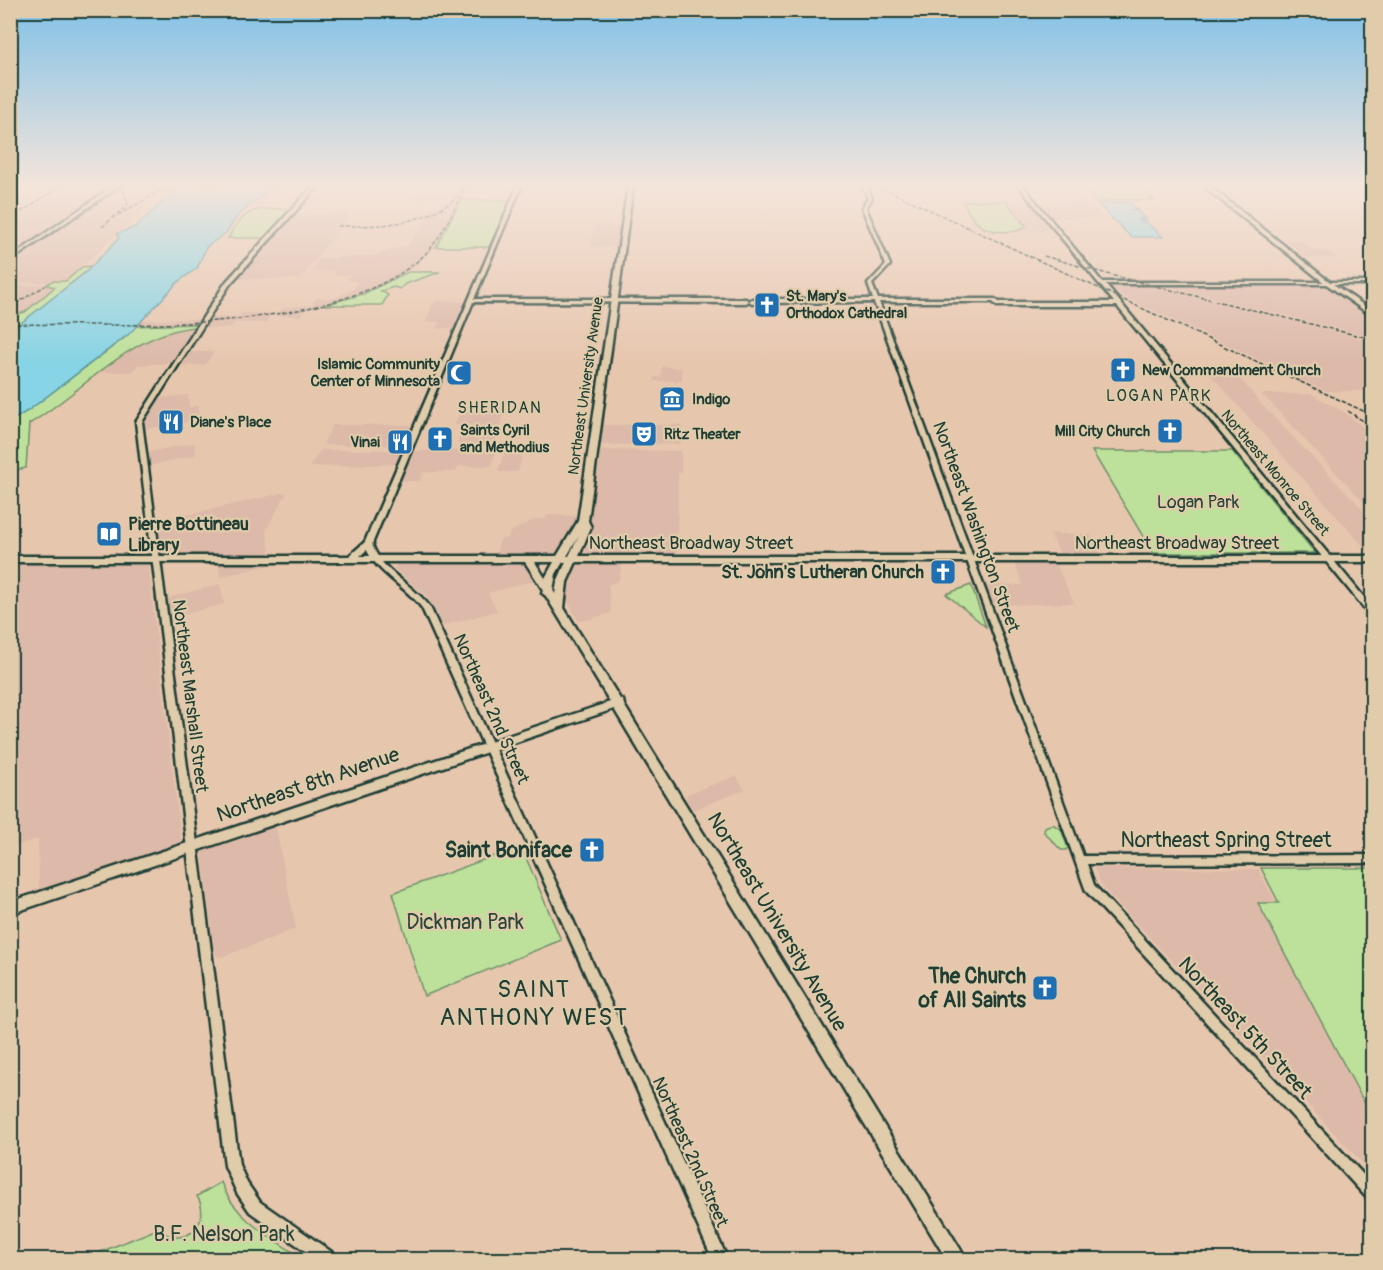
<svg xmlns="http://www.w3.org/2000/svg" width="1383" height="1270" font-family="Pangolin,sans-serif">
  <rect width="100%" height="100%" fill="#e7c6ae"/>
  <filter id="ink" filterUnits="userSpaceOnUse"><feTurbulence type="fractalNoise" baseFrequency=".0167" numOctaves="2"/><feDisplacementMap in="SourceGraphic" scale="12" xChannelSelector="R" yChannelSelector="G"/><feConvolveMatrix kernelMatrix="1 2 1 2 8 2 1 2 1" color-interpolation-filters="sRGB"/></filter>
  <g filter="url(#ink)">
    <g fill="#dcb9a8">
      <polygon points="10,185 181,185 162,201 152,203 66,281 41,283 11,283"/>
      <polygon points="422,185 469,185 464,198 415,198"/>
      <polygon points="452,200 461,200 436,247 408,272 363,294 305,310 300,316 276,316 283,308 312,305 317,298 335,298 353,290 358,282 347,280 350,275 335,275 336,271 311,272 320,259 370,256 395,250 408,245 427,216 400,225 383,227 348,227 349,225 398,224"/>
      <polygon points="961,200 1030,201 1054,230 993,233 975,223"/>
      <polygon points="1089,202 1105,218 1050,218 1036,203"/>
      <polygon points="318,214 351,214 300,279 235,279 292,216"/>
      <polygon points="595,227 622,227 619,247 591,247"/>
      <polygon points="1284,240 1299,240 1314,251 1328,251 1337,258 1307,258"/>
      <polygon points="1146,284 1372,341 1372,391 1326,391 1109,290 1105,285"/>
      <polygon points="1156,284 1328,284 1372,319 1372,337"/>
      <polygon points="11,285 46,285 56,287 25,312 11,316"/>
      <polygon points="435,301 466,302 456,327 437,329 439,322 425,322"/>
      <polygon points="242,313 272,313 265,323 234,323 230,328 203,328 210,317 239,317"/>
      <polygon points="199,319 196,324 135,326 140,320"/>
      <polygon points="195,327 171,363 138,365 132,372 102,372 139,343 172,331"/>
      <polygon points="188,352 214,352 205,365 179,365"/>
      <polygon points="662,366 682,368 682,381 654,381 654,377 661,377"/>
      <polygon points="1203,366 1231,367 1260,403 1372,519 1372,556"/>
      <polygon points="1262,394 1311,394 1344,412 1372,434 1369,435 1372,438 1372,511"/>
      <polygon points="188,395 189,407 198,406 199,420 145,429 145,418 158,398"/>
      <polygon points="462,406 506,407 495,444 457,444 463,425 454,425"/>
      <polygon points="333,425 413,425 402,445 326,445 323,444"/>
      <polygon points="602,425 681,425 681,444 599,445"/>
      <polygon points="194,443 196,455 151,465 149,452"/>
      <polygon points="321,450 400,450 402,451 396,464 309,467"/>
      <polygon points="493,450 496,452 491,466 459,466 456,472 423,472 420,481 399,481 413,451"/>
      <polygon points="505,450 524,450 518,472 498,472"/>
      <polygon points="601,450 681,451 681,473 678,473 677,554 595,554 583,551 590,526 598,452"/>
      <polygon points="287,492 266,530 270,552 266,555 162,554 157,522"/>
      <polygon points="548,515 578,516 574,531 560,552 553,555 496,555 500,539 508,539 510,532 534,520 545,519"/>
      <polygon points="1050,534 1090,534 1101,556 1060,553"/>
      <polygon points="1014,562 1056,564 1074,603 996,605 990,602 984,585 1023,585"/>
      <polygon points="11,563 148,565 181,841 172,847 39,891 38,839 11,847"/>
      <polygon points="218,563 279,563 220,577"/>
      <polygon points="398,563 524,563 537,580 488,593 497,611 442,626 427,597 394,568"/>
      <polygon points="622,563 619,581 608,585 611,613 583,621 578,620 565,596 566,577 575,564"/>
      <polygon points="220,584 224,604 170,618 168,599 171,597"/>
      <polygon points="736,776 745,790 692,810 686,799 687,794"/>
      <polygon points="275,824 296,929 221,957 215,954 202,853 206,848"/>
      <polygon points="1094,868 1258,869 1276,903 1259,904 1372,1117 1372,1161 1367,1168 1103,888"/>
    </g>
    <g fill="#bde19b" stroke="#6e8f68" stroke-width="1.5">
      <polygon points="1083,187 1139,187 1154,200 1096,200"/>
      <polygon points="461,200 510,200 489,247 436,247"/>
      <path d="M963 201H1006L1026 226C1015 236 986 232 976 222 970 217 967 208 963 201Z"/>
      <path d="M291 209 264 238H228C246 205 256 209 291 209Z"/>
      <polygon points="93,266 11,331 11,316 25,312 55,287 46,285 52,281 66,281 82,267"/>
      <polygon points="408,272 440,272 405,284 400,289 394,287 381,291 388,295 382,305 324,305 363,294"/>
      <path d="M196 324 194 327C128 334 83 392 29 424L26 468 11 471V421L29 410 127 336 135 326Z"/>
      <polygon points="1092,451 1232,451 1315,553 1153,553"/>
      <polygon points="971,585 986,627 946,594"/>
      <polygon points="1052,824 1061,829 1068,848 1066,850 1061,850 1044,832 1045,827"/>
      <polygon points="521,846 561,940 424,996 393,893"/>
      <polygon points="1261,868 1372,868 1372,1117 1258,903 1279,903"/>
      <path d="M221 1182C234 1219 273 1239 304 1259H83L155 1230C164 1230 168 1238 178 1237 200 1235 207 1213 197 1196Z"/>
    </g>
    <g fill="#86d4e5" stroke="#5d989e" stroke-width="1.5">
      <polygon points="182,185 276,185 239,214 226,233 207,246 197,268 178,282 130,333 29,410 11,421 11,331 87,271 119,238 117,234 135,227"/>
      <polygon points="1097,203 1130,203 1137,210 1130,210 1137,211 1145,219 1137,220 1146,222 1163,237 1131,237"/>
    </g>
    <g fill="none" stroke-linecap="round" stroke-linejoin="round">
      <defs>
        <g id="minor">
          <polygon points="115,185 120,185 10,261 10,258"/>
          <polygon points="314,185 319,185 230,284 142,422 239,1165 247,1183 260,1202 336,1255 338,1260 318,1260 250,1212 237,1193 225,1166 136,422 226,282"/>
          <path d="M518 185H522L474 299H746L749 301 746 303 473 302 372 544C381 572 413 584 430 607L728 1260H713L422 608C405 585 374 572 364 544Z"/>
          <polygon points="862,185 866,185 872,198 866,208 890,265 872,284 878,299 995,299 999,302 1114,302 1018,185 1022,185 1102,282 1372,282 1372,284 1105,284 1372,607 1372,615 1369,614 1117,306 997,306 993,302 879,302 1083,856 1372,855 1372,863 1087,864 1094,885 1372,1184 1372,1200 1367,1198 1086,891 874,302 752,303 749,301 752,299 873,299 868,284 886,265 862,208 868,198"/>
        </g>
        <g id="major">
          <path d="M628 185H633L588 521 591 527 579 556H1372V562H576L567 582 564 608 620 699 623 700 624 705 967 1260H947L614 709 10 914V902L610 702 546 596 542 593 543 590 525 562H10V556H349L365 542 368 541 373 544 360 556H557L578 521ZM579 536 569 556H567ZM535 562H554L545 578ZM563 562H566L557 582 555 594 553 590 556 574Z"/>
          <polygon points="1202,185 1208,185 1326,279 1372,311 1372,316 1322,281"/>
        </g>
      </defs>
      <use href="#minor" stroke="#1f3d34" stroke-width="5"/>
      <use href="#major" stroke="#1f3d34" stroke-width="5"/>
      <use href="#minor" fill="#e0cbaa" fill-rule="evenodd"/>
      <use href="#major" fill="#e0cbaa" fill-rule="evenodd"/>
      <g stroke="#1f3d34" stroke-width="1.5" stroke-dasharray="4.5 2" stroke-linecap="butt">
        <polyline points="876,185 1372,415"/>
        <polyline points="118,215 172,185"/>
        <polyline points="78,217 124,185"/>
        <polyline points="10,219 63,185"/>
        <path d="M338 226C381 226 422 226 457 197"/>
        <polyline points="102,227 127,206 128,201 122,190 125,185"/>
        <polyline points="1044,256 1114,276 1372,339"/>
        <polyline points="10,307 45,286"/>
        <path d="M10 324C121 325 334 335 421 258 442 239 453 210 466 185"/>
        <polyline points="1348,411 1372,427"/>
      </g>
    </g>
  </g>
  <linearGradient id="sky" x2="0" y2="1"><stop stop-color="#81c1e7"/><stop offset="0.51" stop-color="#f4e5db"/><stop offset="1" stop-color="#f4e5db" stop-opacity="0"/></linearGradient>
  <rect width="1383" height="363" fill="url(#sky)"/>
  <defs>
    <symbol id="church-square" viewBox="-11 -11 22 22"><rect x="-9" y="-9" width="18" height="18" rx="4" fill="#1f6fb2" stroke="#e0cbaa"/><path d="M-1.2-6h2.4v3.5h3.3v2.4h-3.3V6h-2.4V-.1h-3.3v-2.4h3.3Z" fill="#fff"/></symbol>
    <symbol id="mosque-square" viewBox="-11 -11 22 22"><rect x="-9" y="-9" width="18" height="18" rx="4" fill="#1f6fb2" stroke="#e0cbaa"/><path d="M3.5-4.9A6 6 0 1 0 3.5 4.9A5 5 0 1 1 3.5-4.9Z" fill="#fff"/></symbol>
    <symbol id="museum-square" viewBox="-11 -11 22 22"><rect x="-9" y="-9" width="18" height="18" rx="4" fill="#1f6fb2" stroke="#e0cbaa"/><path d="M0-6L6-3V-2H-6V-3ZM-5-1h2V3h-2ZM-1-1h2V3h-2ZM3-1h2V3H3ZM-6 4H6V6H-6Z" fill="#fff"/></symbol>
    <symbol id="restaurant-square" viewBox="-11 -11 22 22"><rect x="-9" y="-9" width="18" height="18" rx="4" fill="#1f6fb2" stroke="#e0cbaa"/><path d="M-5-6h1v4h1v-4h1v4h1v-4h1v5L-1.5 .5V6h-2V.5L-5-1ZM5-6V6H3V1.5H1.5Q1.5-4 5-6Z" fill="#fff"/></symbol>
    <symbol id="theatre-square" viewBox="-11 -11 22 22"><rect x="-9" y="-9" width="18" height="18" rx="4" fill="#1f6fb2" stroke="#e0cbaa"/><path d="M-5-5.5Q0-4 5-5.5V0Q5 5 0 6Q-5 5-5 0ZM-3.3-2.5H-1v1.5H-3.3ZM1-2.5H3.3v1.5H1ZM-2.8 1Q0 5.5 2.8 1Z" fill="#fff"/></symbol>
    <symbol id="library-square" viewBox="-11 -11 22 22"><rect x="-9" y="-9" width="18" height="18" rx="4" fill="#1f6fb2" stroke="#e0cbaa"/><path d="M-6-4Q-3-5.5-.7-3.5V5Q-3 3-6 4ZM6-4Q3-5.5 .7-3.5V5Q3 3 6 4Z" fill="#fff"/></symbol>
  </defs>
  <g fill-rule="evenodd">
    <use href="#church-square" x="752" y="290" width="30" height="30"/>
    <use href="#church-square" x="1108" y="355" width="30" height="30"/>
    <use href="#mosque-square" x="444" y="358" width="30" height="30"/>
    <use href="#museum-square" x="657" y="384" width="30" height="30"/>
    <use href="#restaurant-square" x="156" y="407" width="30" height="30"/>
    <use href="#church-square" x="1155" y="416" width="30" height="30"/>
    <use href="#theatre-square" x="629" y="419" width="30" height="30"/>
    <use href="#church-square" x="425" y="424" width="30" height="30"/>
    <use href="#restaurant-square" x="385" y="427" width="30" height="30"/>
    <use href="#library-square" x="94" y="519" width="30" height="30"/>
    <use href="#church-square" x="928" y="557" width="30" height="30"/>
    <use href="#church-square" x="577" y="835" width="30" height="30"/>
    <use href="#church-square" x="1030" y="973" width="30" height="30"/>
  </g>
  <g text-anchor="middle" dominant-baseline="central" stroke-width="4.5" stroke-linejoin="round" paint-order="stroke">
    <g font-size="15" font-weight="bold" fill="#1f3d34" stroke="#e0cbaa" text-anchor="start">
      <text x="786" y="296">St. Mary's<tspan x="786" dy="17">Orthodox Cathedral</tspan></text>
      <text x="440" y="364" text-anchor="end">Islamic Community<tspan x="440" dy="17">Center of Minnesota</tspan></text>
      <text x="1142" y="370">New Commandment Church</text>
      <text x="692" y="399">Indigo</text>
      <text x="190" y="422">Diane's Place</text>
      <text x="460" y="430">Saints Cyril<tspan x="460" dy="17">and Methodius</tspan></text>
      <text x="1150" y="431" text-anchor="end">Mill City Church</text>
      <text x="664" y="434">Ritz Theater</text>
      <text x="380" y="442" text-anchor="end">Vinai</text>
    </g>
    <g font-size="15" fill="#1f3d34" stroke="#e0cbaa">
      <text transform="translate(586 386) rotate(-82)">Northeast University Avenue</text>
      <text transform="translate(1275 473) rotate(50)">Northeast Monroe Street</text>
    </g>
    <g font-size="16" letter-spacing="1.5" fill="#1f3d34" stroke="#e0cbaa">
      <text x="1159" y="396">LOGAN PARK</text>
      <text x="500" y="408">SHERIDAN</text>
    </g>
    <g font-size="18" fill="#274539" stroke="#e0cbaa">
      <text x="1198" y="502">Logan Park</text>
    </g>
    <g font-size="18" font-weight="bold" fill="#1f3d34" stroke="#e0cbaa" text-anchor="start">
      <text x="128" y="524">Pierre Bottineau<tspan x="128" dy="21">Library</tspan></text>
      <text x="924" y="572" text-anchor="end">St. John's Lutheran Church</text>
    </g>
    <g font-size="18" fill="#1f3d34" stroke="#e0cbaa">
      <text transform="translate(976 527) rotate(70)">Northeast Washington Street</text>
      <text x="691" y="543">Northeast Broadway Street</text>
      <text x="1177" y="543">Northeast Broadway Street</text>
      <text transform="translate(190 696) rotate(83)">Northeast Marshall Street</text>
      <text transform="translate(491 709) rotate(66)">Northeast 2nd Street</text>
      <text transform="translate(690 1152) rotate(66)">Northeast 2nd Street</text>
    </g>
    <g font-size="21" fill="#1f3d34" stroke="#e0cbaa">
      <text transform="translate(308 785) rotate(-19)">Northeast 8th Avenue</text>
      <text x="1226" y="840">Northeast Spring Street</text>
      <text transform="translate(777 922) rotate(59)">Northeast University Avenue</text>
      <text transform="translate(1245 1028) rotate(47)">Northeast 5th Street</text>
    </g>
    <g font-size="21" font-weight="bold" fill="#1f3d34" stroke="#e0cbaa" text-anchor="end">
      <text x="572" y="850">Saint Boniface</text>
      <text x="1026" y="976">The Church<tspan x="1026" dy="24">of All Saints</tspan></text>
    </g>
    <g font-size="21" fill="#274539" stroke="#e0cbaa">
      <text x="465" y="922">Dickman Park</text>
      <text x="224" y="1234">B.F. Nelson Park</text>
    </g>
    <g font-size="24" letter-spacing="1.5" fill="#1f3d34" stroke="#e0cbaa">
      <text x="534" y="989">SAINT<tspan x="534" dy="28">ANTHONY WEST</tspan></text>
    </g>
  </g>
  <rect width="1383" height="1270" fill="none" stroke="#e0cbaa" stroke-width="36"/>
  <rect x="18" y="18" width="1347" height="1234" fill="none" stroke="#1f3d34" stroke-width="2" filter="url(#ink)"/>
</svg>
